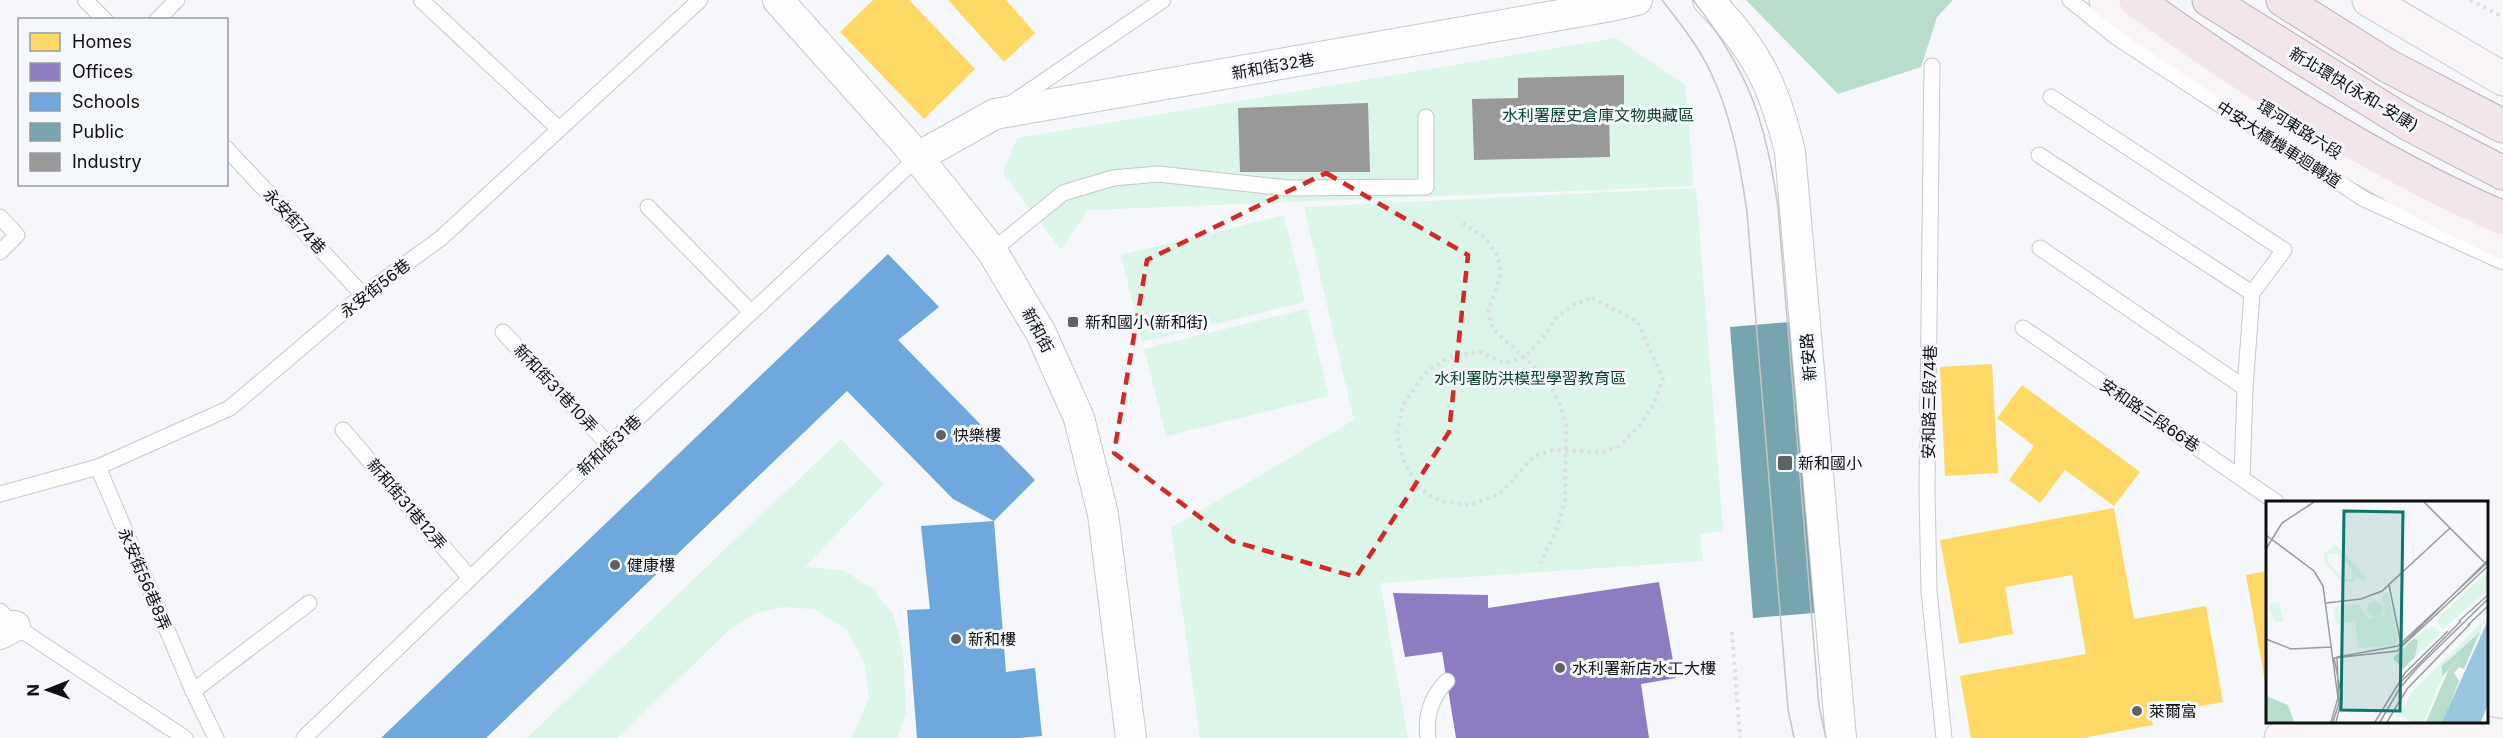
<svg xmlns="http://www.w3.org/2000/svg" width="2503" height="738" font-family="Inter,'Noto Sans TC',sans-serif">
  <rect width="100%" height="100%" fill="#f5f7fa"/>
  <g fill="#dbf5e9">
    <polygon points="1616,38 1685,85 1694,186 1088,210 1061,250 1003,173 1017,138"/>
    <polygon points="1696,188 1723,531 1700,534 1703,561 1380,583 1408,738 1200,738 1171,528 1354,420 1304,207"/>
    <polygon points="1284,215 1305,302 1142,342 1121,255"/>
    <polygon points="1307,309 1329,396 1166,436 1144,349"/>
    <polygon points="841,439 884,484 805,567 843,570 874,590 893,614 903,650 906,714 897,738 852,738 869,698 864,662 847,630 814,609 782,607 756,613 728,631 617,738 527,738"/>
  </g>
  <polygon fill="#b8ddcc" points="1746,0 1953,0 1937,17 1921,67 1838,94"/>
  <g fill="#ffd966">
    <polygon points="873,0 909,0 975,69 924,119 840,32"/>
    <polygon points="948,0 1006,0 1035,33 1004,62"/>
    <polygon points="1992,364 1998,473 1945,476 1940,367"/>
    <polygon points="2022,385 2140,472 2114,506 2065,470 2040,503 2009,480 2034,446 1997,418"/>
    <polygon points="2114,508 2134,619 2206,606 2223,702 2151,715 2153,725 2083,738 1971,738 1960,676 2086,654 2072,575 2005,587 2013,634 1959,644 1940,540"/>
    <polygon points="2268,571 2268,687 2266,687 2246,575"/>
  </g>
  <polygon fill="#8e7cc3" points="1659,582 1676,678 1641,684 1649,738 1456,738 1442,652 1405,657 1393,593 1488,595 1488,608"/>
  <g fill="#6fa8dc">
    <polygon points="888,254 939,307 898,340 1035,480 994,521 953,499 847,391 486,738 381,738"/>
    <polygon points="994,521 1006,672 1035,668 1042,736 1019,738 917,738 907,610 930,609 921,526"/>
  </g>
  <polygon fill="#76a5af" points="1814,320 1837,611 1753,618 1730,327"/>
  <g fill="#999">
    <polygon points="1624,75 1624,110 1609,111 1610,157 1474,160 1472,99 1518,98 1518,78"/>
    <polygon points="1368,103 1370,172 1240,172 1238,108"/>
  </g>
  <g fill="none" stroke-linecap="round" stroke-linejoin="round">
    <defs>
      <g id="service">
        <polyline points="85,0 105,20"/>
        <polyline points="421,0 559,129"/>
        <polyline points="2070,0 2116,37 2364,199 2503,262"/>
        <polyline points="157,20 177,0"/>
        <polyline points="1932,66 1927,491 1929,591 1944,738"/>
        <polyline points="2051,97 2284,250 2252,293 2245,388 2242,478"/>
        <polyline points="1009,105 1163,0"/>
        <polyline points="226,148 363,295"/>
        <polyline points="2039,155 2252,293"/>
        <polyline points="648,207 751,312"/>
        <polyline points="0,217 17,235 0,252"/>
        <polyline points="2040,248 2245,388"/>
        <polyline points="992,251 1063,193 1113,178 1158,174 1287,188 1426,187 1426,117"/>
        <polyline points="2023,328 2276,502"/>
        <polyline points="503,332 609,445"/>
        <polyline points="343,430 470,578"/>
        <polyline points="98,467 193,691 216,738"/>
        <polyline points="0,494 98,467 230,408 363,295 441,238 700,0"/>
        <polyline points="0,611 15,626 185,738"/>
        <polyline points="193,691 309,603"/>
        <polyline points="304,738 609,445 918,157"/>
        <path d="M1428 738C1425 715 1431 697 1447 681"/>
      </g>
      <g id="minor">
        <polyline points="778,0 904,141 948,195 992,251 1041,333 1079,418 1103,514 1131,738"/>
        <path d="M1708 0C1756 49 1774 85 1790 152L1841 738"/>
        <polyline points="918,157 995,114 1611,6 1637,0"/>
        <polyline points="0,634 15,626"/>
      </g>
      <g id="secondary">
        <polyline points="2106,0 2142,27 2314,141 2446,215 2503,242"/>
        <polyline points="2369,0 2503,79"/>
        <path d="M2281 738C2355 729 2429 721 2503 736"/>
      </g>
      <g id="trunk">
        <path d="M2136 0C2251 82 2373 162 2503 218"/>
        <polyline points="2209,0 2407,123 2503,173"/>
        <polyline points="2283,0 2388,66 2503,126"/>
      </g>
    </defs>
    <use href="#service" stroke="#c6c8ca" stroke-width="17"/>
    <use href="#minor" stroke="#c6c8ca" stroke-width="32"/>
    <use href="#secondary" stroke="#c6c8ca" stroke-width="35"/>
    <use href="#trunk" stroke="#bcaeb4" stroke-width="35"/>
    <g stroke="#dcdddd" stroke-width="4" stroke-dasharray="3 4.5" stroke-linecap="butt">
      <polyline points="2470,0 2503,17"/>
      <polyline points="1463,223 1485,238 1498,256 1501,274 1488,312 1493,329 1547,378 1559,402 1566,424 1565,501 1557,528 1541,563"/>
      <polygon points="1592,298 1637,321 1663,378 1654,404 1638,427 1619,446 1603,452 1553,450 1534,456 1500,494 1470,505 1440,501 1419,488 1404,462 1397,435 1402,407 1424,374 1449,357 1480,352 1505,363 1525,357 1545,335 1554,320 1573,305"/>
      <polyline points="1732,632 1740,738"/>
    </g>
    <use href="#service" stroke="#fefefe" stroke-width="15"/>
    <use href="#minor" stroke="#fefefe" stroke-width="30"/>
    <use href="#secondary" stroke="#f9f5f7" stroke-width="33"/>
    <use href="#trunk" stroke="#f2e6ea" stroke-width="33"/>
    <g stroke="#c5c5c5" stroke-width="1.5">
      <path d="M1662 0C1680 23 1699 47 1711 73 1732 117 1740 165 1747 212L1788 709 1794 738"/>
      <path d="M1693 0C1748 70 1766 120 1778 208L1819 706 1826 738"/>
    </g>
  </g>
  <path fill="none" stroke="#d62828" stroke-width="4.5" stroke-dasharray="12 8" stroke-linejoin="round" d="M1326 173 1468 255 1449 432 1356 577 1232 541 1114 453 1147 260Z"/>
  <g fill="#606163" stroke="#f4f7fb" stroke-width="2">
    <rect x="1067" y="316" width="12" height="12" rx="3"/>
    <circle cx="941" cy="435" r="6"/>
    <rect x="1777" y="455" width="16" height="16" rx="3"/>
    <circle cx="615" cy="565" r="6"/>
    <circle cx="956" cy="639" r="6"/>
    <circle cx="1560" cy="668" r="6"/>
    <circle cx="2137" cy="711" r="6"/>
  </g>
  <g text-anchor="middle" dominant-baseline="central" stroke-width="6" stroke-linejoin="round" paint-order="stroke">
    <g font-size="16" fill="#0f1012" stroke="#f4f7fb">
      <text transform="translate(1273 66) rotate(-10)">新和街32巷</text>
      <text transform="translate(2354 89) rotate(31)">新北環快(永和-安康)</text>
      <text transform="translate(2300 129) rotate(32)">環河東路六段</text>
      <text transform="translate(2279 144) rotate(33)">中安大橋機車迴轉道</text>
      <text transform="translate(295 221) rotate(47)">永安街74巷</text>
      <text transform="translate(375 288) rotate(-38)">永安街56巷</text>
      <text transform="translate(1038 330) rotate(62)">新和街</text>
      <text transform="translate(1808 357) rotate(-95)">新安路</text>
      <text transform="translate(556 388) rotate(47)">新和街31巷10弄</text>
      <text transform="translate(1929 402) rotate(-89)">安和路三段74巷</text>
      <text transform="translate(2150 415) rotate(34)">安和路三段66巷</text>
      <text transform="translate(609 445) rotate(-43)">新和街31巷</text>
      <text transform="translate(407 504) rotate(50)">新和街31巷12弄</text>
      <text transform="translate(145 579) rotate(67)">永安街56巷8弄</text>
    </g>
    <g font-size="16" fill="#0c422c" stroke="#f4f7fb">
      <text x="1598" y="115">水利署歷史倉庫文物典藏區</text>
      <text x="1530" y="378">水利署防洪模型學習教育區</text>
    </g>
    <g font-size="16" fill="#0f1012" stroke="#f4f7fb" text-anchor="start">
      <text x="1085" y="322">新和國小(新和街)</text>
      <text x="953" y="435">快樂樓</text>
      <text x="1798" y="463">新和國小</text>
      <text x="627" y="565">健康樓</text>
      <text x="968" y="639">新和樓</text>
      <text x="1572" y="668">水利署新店水工大樓</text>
      <text x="2149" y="711">萊爾富</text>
    </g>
  </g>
  <g transform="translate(2266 501)">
    <rect width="222" height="222" fill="#f5f7fa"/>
    <path d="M67 41 101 77 97 81 91 75 87 81H76L58 61V53L66 47ZM70 52 86 68V78H77L62 61V53ZM222 70V89L177 128 169 120ZM122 91 132 139 128 145 92 147 89 120 70 123 67 106 93 103 102 118 119 114 116 95ZM101 108a8 8 0 1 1 16 0a8 8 0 1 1-16 0ZM13 101 17 121H12L8 120 3 103ZM222 115 214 131 176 165V176L158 221H146L134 214 128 221 147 190ZM167 123 174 130 173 134 149 156 152 141 148 137 162 127 165 131V124L172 131Z" fill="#dbf5e9" fill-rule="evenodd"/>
    <path d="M214 131 198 168 193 166 188 172 193 180 177 221H160L182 170 199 150 176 176V165ZM148 137 152 140 149 156 137 168 127 157ZM0 195 22 204 28 221H0Z" fill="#b8ddcc"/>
    <path d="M222 119V202L215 221H176Z" fill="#98c7df"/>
    <path fill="none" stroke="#999b9d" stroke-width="1.5" d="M158 1 220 63M0 34 48 70 57 85 72 197 65 221M0 48 16 22 48 1M123 84 135 143M60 102 95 98 116 90 184 27M193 120 222 94M202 124 222 105M0 138 25 148 65 146M136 144 222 59M68 157 131 150 222 65M68 157 76 197 70 221M130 186 195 120M67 221 73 202 71 156 132 145 222 61M109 221 139 172 182 130M114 221 134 187 151 167 222 98M121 221 141 188 204 123"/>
    <path fill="#0f766e" fill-opacity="0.15" stroke="#0f766e" stroke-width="3" d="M78 10 137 11 134 210 75 209Z"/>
    <rect width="222" height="222" fill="none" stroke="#0f1012" stroke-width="3"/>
  </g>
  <rect x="18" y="18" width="210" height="168" fill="#f4f7fb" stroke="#989b9e" stroke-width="1.5"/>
  <rect x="30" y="33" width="30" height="18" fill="#ffd966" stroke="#989b9e" stroke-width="1.5"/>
  <text x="72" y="48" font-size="18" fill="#0f1012">Homes</text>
  <rect x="30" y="63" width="30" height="18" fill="#8e7cc3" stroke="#989b9e" stroke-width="1.5"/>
  <text x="72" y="78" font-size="18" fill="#0f1012">Offices</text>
  <rect x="30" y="93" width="30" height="18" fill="#6fa8dc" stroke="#989b9e" stroke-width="1.5"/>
  <text x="72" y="108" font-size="18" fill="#0f1012">Schools</text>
  <rect x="30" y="123" width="30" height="18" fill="#76a5af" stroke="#989b9e" stroke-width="1.5"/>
  <text x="72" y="138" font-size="18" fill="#0f1012">Public</text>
  <rect x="30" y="153" width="30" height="18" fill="#999999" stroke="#989b9e" stroke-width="1.5"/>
  <text x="72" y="168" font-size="18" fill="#0f1012">Industry</text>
  <g transform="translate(48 690) rotate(269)" stroke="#f4f7fb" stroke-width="4.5" paint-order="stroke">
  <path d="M0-4.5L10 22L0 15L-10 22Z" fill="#0f1012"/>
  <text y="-9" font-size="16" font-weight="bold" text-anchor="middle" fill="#0f1012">N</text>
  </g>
</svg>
